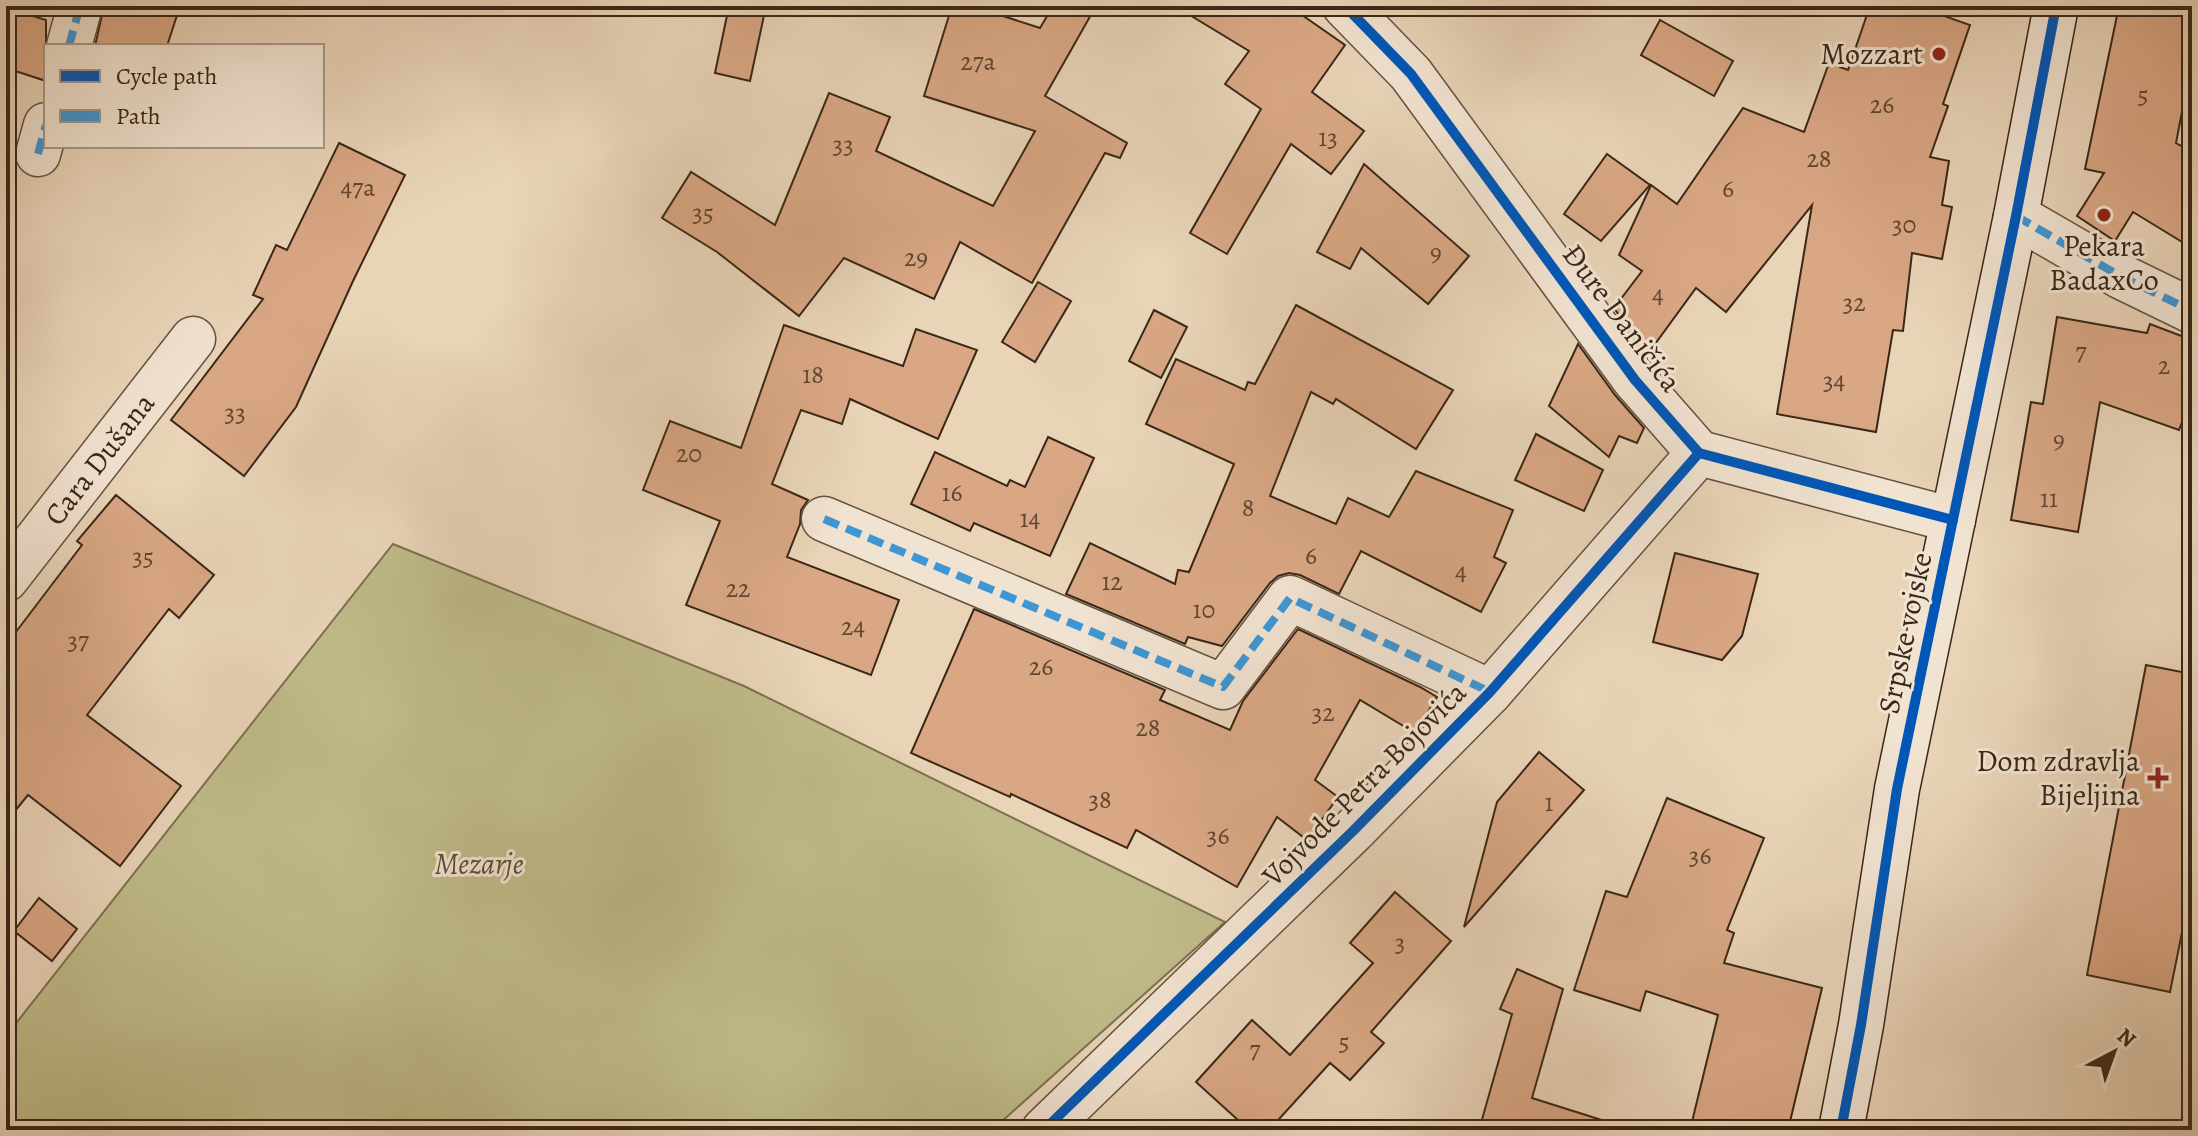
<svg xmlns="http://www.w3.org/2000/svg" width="2198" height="1136" font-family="Alegreya,serif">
  <rect width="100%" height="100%" fill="#e9d4b8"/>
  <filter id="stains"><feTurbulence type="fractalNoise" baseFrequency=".0025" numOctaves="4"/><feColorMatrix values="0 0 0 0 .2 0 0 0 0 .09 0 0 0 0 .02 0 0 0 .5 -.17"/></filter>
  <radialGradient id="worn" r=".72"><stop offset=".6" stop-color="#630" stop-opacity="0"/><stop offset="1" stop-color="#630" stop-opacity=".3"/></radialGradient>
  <polygon fill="#bfbb89" stroke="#7d7150" stroke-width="2" points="393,544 744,686 1225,922 992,1130 6,1130 6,1036"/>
  <g fill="#d9a784" stroke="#3b2717" stroke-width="2">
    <polygon points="104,6 180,6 167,46 95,46"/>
    <polygon points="729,6 766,6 750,81 715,73"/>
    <polygon points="952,6 972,6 1040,28 1053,6 1096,6 1045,96 1127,143 1120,158 1105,153 1032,283 960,242 934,299 844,258 799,316 717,252 662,218 691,172 775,225 829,93 890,117 876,151 993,206 1035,131 924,96"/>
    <polygon points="1175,6 1289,6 1345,45 1312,92 1364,131 1331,174 1291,144 1227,254 1190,233 1261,109 1225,84 1249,51"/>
    <polygon points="1870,6 1916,6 1970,25 1943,104 1948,106 1930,157 1949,161 1942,205 1952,207 1942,259 1912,253 1903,331 1893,330 1876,432 1777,414 1812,205 1726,312 1696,288 1647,355 1614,308 1642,271 1619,255 1651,185 1677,204 1743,108 1804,132 1829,63 1848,70"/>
    <polygon points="2119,6 2192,6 2192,60 2176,143 2192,152 2192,248 2133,212 2115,241 2077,216 2104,173 2085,169"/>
    <polygon points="6,8 46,20 46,81 6,68"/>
    <polygon points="1660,20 1733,61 1714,96 1641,55"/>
    <polygon points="339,143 405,175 353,281 296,407 244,476 171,420 263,299 253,295 276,245 287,250"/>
    <polygon points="1607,154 1650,185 1601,241 1564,214"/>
    <polygon points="1364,164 1469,256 1428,304 1361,248 1350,269 1317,252"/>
    <polygon points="1038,282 1071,301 1035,362 1002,342"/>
    <polygon points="1296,305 1453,390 1416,449 1336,399 1333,404 1311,392 1270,496 1336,524 1348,498 1389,517 1416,471 1513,510 1494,557 1506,563 1481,612 1361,551 1339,594 1300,575 1289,573 1278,576 1270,583 1222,646 1188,637 1185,644 1066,594 1090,543 1175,584 1178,570 1189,572 1234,464 1146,424 1176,359 1245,390 1248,382 1255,384"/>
    <polygon points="1154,310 1187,327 1161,378 1129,361"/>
    <polygon points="2057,317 2147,333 2150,324 2192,340 2192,396 2179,430 2100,402 2078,532 2011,520 2031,402 2043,404"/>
    <polygon points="784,325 903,366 916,329 977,350 938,439 850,399 842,424 801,410 772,484 808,500 801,510 800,524 787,557 899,600 871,675 686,605 720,521 643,490 670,421 741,448"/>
    <polygon points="1578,344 1615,395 1644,428 1637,443 1619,436 1609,457 1549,406"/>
    <polygon points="1536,434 1603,470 1584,511 1515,480"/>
    <polygon points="1048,437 1094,458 1050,556 974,523 970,531 911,504 935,452 1007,486 1010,480 1025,487"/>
    <polygon points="116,495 214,575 179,618 169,609 87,715 181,786 120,866 28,795 6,822 6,645 82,545 77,541"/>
    <polygon points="1675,553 1758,574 1742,636 1722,660 1653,642"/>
    <polygon points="974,609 1165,690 1160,700 1230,730 1243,701 1298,629 1420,687 1437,697 1415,733 1360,700 1315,780 1338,797 1307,840 1277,817 1237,887 1136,830 1127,848 1011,794 1010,797 911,753"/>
    <polygon points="2146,665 2192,674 2192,883 2170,992 2087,975"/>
    <polygon points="1539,752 1584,790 1464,927 1497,802"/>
    <polygon points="1667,798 1764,838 1727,930 1734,933 1724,963 1822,988 1788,1130 1690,1130 1718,1015 1646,991 1640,1011 1574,990 1606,891 1627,897"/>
    <polygon points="1395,892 1451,941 1371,1032 1384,1043 1350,1080 1330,1063 1269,1130 1249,1130 1196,1082 1252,1020 1290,1055 1373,963 1350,943"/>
    <polygon points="39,898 77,929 52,961 14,931"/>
    <polygon points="1517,969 1563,989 1532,1098 1608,1122 1607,1130 1479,1130 1512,1014 1500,1009"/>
  </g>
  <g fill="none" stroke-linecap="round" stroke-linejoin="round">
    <defs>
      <g id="minor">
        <polyline points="1345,6 1411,74 1635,380 1699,453"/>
        <polyline points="69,46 80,6"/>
        <polyline points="38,154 46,125"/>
        <polyline points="2016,216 2120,276 2192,311"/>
        <polyline points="824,519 1223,687 1290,598 1490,692"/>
        <path id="s1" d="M6 579 193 339"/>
      </g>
      <polyline id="tertiary" points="1044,1130 1353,831 1490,692 1699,453 1953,520"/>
      <polyline id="secondary" points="1841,1130 1861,1025 1897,789 2016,216 2056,6"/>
    </defs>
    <use href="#minor" stroke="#66523f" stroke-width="47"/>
    <use href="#tertiary" stroke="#66523f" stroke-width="47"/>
    <use href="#secondary" stroke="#3b2717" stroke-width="47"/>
    <use href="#minor" stroke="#f1e3d1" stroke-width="44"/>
    <use href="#tertiary" stroke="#f1e3d1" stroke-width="44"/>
    <use href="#secondary" stroke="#f1e3d1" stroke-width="44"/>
    <g stroke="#3e96d4" stroke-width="8" stroke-dasharray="16 8" stroke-linecap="butt">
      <polyline points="69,46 80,6"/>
      <polyline points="38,154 46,125"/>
      <polyline points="2016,216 2120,276 2192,311"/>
      <polyline points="824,519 1223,687 1290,598 1490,692"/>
    </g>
    <defs>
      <g id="cycleway">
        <polyline points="1345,6 1411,74 1635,380 1699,453 1953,520"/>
        <polyline points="1044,1130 1353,831 1490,692 1699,453"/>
        <polyline points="1841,1130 1861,1025 1897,789 2016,216 2056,6"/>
      </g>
    </defs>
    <use href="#cycleway" stroke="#f1e3d1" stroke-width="15"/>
    <use href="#cycleway" stroke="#0057b8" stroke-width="10"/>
  </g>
  <g fill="#8f2418" stroke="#f1e3d1" stroke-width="3">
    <circle cx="1939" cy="54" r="8"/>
    <circle cx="2104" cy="215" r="8"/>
    <path d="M2154 766h8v8h8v8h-8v8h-8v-8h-8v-8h8z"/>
  </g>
  <g text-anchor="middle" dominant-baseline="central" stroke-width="6" stroke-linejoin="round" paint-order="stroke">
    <g font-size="26" fill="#624732">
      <text x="978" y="61">27a</text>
      <text x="2143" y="94">5</text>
      <text x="1882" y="104">26</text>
      <text x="1328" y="137">13</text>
      <text x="843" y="144">33</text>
      <text x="1819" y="158">28</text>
      <text x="358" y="187">47a</text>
      <text x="1728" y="188">6</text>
      <text x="703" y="212">35</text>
      <text x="1904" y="224">30</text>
      <text x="1436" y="252">9</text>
      <text x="916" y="257">29</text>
      <text x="1658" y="294">4</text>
      <text x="1854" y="302">32</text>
      <text x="2081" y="351">7</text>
      <text x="2164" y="365">2</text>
      <text x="813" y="374">18</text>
      <text x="1834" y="380">34</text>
      <text x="235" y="412">33</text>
      <text x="2059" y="439">9</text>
      <text x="689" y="453">20</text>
      <text x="952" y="492">16</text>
      <text x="2049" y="498">11</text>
      <text x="1248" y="507">8</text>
      <text x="1030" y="518">14</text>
      <text x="1311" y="555">6</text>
      <text x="143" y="556">35</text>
      <text x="1461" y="571">4</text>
      <text x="1112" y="581">12</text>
      <text x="738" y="588">22</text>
      <text x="1204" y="609">10</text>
      <text x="853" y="626">24</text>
      <text x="78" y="640">37</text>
      <text x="1041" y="666">26</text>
      <text x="1323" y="712">32</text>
      <text x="1148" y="727">28</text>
      <text x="1100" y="799">38</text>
      <text x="1549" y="802">1</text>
      <text x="1218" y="835">36</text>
      <text x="1700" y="855">36</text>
      <text x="1400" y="942">3</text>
      <text x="1344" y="1041">5</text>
      <text x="1255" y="1049">7</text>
    </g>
    <g font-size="30" fill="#3b2717" stroke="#f1e3d1" text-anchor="end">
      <text x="1923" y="54">Mozzart</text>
      <text x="2104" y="246" text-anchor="middle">Pekara<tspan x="2104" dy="34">BadaxCo</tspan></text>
      <text x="2140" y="761">Dom zdravlja<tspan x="2140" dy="34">Bijeljina</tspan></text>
    </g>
    <g font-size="30" fill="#3b2717" stroke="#f1e3d1">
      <text transform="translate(1622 318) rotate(53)">Đure Daničića</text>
      <text stroke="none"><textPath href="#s1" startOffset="152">Cara Dušana</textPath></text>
      <text transform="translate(1905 633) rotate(-78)">Srpske vojske</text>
      <text transform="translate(1364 784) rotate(-45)">Vojvode Petra Bojovića</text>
    </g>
    <g font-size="30" font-style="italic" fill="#5c4c34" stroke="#f1e3d1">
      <text x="479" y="864">Mezarje</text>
    </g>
  </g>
  <rect width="2198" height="1136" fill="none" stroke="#e9d4b8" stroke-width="32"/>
  <rect x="8" y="8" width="2182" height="1120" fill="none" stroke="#3b2717" stroke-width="4"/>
  <rect x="16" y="16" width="2166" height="1104" fill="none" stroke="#3b2717" stroke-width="2"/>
  <rect x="44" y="44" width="280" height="104" fill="#f1e3d1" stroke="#a89887" stroke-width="2"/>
  <rect x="60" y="70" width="40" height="12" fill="#0057b8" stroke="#a89887" stroke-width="2"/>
  <text x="116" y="84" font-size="24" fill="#3b2717">Cycle path</text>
  <rect x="60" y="110" width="40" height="12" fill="#3e96d4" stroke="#a89887" stroke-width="2"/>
  <text x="116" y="124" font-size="24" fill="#3b2717">Path</text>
  <g transform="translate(2114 1052) rotate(41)" stroke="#f1e3d1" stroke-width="6" paint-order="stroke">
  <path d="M0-6L14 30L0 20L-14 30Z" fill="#3b2717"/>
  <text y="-12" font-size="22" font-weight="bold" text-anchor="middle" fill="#3b2717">N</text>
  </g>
  <rect width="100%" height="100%" filter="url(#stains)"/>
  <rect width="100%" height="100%" fill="url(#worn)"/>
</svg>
